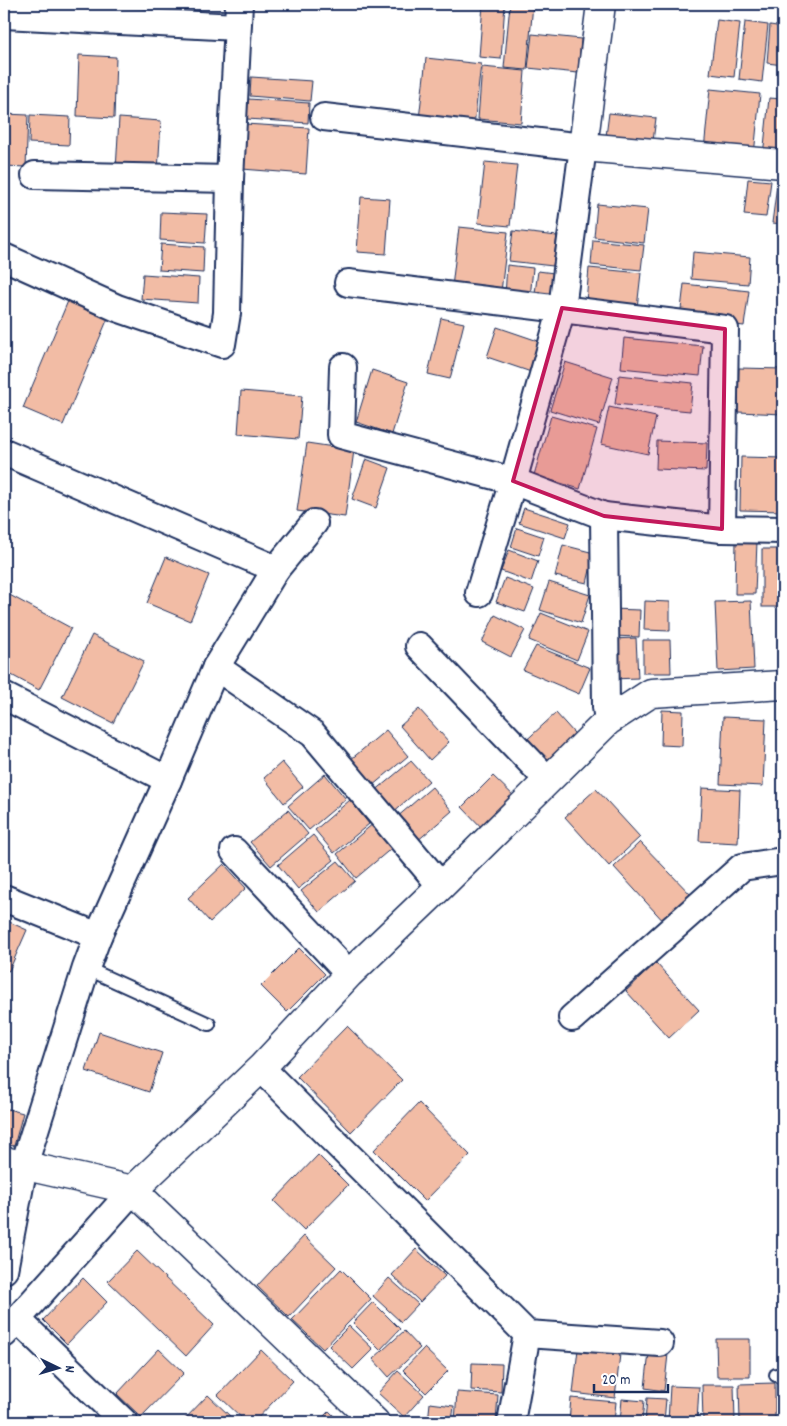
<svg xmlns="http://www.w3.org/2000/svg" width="787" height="1426" font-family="Dekko,sans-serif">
  <rect width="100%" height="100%" fill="#fff"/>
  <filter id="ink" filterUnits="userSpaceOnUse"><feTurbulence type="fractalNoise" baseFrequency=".02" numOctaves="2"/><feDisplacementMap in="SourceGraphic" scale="10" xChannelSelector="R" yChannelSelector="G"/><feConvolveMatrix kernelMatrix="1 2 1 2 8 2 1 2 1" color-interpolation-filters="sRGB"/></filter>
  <g filter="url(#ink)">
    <g fill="#f2bca5" stroke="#1b2f5e">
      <polygon points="483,4 505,4 501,59 479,57"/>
      <polygon points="510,4 533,4 527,70 504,68"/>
      <polygon points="717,20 740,23 734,77 710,74"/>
      <polygon points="745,22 768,25 762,82 739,79"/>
      <polygon points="770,25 783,27 783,65 767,63"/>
      <polygon points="532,34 581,39 578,73 528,68"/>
      <polygon points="79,55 116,57 114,118 77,116"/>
      <polygon points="426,58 481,64 474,126 419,119"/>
      <polygon points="482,67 525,71 521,123 478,119"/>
      <polygon points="251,77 312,81 310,101 250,96"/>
      <polygon points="710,89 760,94 754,155 704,150"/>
      <polygon points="769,98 783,99 783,158 763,156"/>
      <polygon points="248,99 309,103 308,123 247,119"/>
      <polygon points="609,113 656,118 652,149 605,144"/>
      <polygon points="5,114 28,115 26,167 4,166"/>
      <polygon points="30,115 70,117 69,145 29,143"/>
      <polygon points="119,118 161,121 158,172 116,170"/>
      <polygon points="245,124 309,128 306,174 242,169"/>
      <polygon points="485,162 517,165 510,226 478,223"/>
      <polygon points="748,179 771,181 766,217 744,215"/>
      <polygon points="777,185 783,186 783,224 772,223"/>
      <polygon points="361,197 390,199 386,254 357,252"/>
      <polygon points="597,204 648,209 644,243 594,237"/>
      <polygon points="161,212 207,214 205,243 160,240"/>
      <polygon points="459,227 508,232 501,292 452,287"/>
      <polygon points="513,231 557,236 553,266 509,261"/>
      <polygon points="593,240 644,245 641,270 591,265"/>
      <polygon points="161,244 204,247 203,273 159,270"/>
      <polygon points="693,252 750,257 748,284 691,279"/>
      <polygon points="507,265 533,268 530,298 505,296"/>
      <polygon points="589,268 641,273 637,308 586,302"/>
      <polygon points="538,271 554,273 550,302 534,300"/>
      <polygon points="143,274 199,278 198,303 141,299"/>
      <polygon points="684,284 749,291 744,326 680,318"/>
      <polygon points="68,301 108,318 63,425 23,408"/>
      <polygon points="441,318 464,323 450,379 428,374"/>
      <polygon points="497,327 544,343 534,373 487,357"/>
      <polygon points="624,338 703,346 700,376 621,368"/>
      <polygon points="565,362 613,377 599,425 550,410"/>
      <polygon points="739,368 783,369 783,414 738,412"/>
      <polygon points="372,370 408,382 392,434 356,422"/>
      <polygon points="619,375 693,383 690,411 615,404"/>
      <polygon points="241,391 302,396 298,439 238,434"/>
      <polygon points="609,407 656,417 648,454 601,444"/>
      <polygon points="551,416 597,429 580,489 534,475"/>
      <polygon points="657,441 707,443 706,471 656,469"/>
      <polygon points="307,443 354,450 345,517 297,511"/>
      <polygon points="741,457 783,458 783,511 740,510"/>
      <polygon points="366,459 390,468 376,508 352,499"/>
      <polygon points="524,508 570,523 565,538 519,523"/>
      <polygon points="517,528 544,537 538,556 511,547"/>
      <polygon points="736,541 757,541 755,594 735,594"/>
      <polygon points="563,545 594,553 587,583 555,576"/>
      <rect x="762" y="549" width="21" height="58"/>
      <polygon points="509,550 538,561 531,582 501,571"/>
      <polygon points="166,557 209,575 190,621 147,603"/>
      <polygon points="505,578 534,589 525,612 496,602"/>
      <polygon points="549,582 590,595 581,623 540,610"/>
      <polygon points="4,592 71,628 39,690 4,671"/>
      <polygon points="645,601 670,602 670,631 644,630"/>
      <polygon points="751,601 754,669 718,671 715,602"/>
      <polygon points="611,609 640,610 639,637 611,636"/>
      <polygon points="541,613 588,632 577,660 529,640"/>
      <polygon points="495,615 525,630 511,657 482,642"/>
      <polygon points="92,635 144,661 113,723 62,697"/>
      <polygon points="636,638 638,678 612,679 611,639"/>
      <polygon points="643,640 670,640 671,673 643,673"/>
      <polygon points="536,646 590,668 579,694 523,670"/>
      <polygon points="419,709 449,742 430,760 400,726"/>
      <polygon points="662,710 683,711 682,746 661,745"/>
      <polygon points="556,713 583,743 547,776 520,746"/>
      <polygon points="723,717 766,719 763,786 720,784"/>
      <polygon points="386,730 408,756 372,786 350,760"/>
      <polygon points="411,761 429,781 392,813 374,792"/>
      <polygon points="282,762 303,787 284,803 264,778"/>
      <polygon points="325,774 346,799 309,830 288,806"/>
      <polygon points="493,776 518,800 486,832 462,807"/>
      <polygon points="432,787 452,811 416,842 396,818"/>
      <polygon points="702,788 740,790 738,843 699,841"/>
      <polygon points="596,789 640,837 609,866 565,817"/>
      <polygon points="350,800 369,824 334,853 315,830"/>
      <polygon points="288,810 308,834 271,866 250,842"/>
      <polygon points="374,823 393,847 356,878 337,854"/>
      <polygon points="313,835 334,860 298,889 278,865"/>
      <polygon points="640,842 694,898 666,924 614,867"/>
      <polygon points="338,861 355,881 319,912 301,891"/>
      <polygon points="224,864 246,888 210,922 188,898"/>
      <polygon points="5,920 27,930 9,971 4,969 4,924"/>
      <polygon points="299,948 325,974 287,1012 261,986"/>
      <polygon points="656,963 699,1010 669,1038 626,991"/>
      <polygon points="347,1026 402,1080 351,1132 297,1077"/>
      <polygon points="99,1032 162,1053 149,1092 86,1071"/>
      <polygon points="419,1103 470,1155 425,1201 374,1150"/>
      <polygon points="4,1108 23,1113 14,1146 4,1144"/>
      <polygon points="318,1155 348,1185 304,1230 274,1201"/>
      <polygon points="304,1236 336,1267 289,1317 257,1286"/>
      <polygon points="416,1249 445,1276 420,1302 392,1275"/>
      <polygon points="137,1251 214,1325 186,1356 108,1281"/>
      <polygon points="341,1269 371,1299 323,1349 292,1320"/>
      <polygon points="83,1278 107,1302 67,1344 43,1320"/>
      <polygon points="389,1278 418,1304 401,1322 373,1296"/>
      <polygon points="373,1302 400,1329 380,1350 353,1323"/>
      <polygon points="349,1326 373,1349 353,1369 329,1346"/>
      <polygon points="404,1331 420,1348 389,1377 373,1359"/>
      <polygon points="716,1339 750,1339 750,1377 717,1377"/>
      <polygon points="424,1348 448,1371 426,1393 403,1370"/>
      <polygon points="159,1349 184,1373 141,1417 117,1394"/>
      <polygon points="578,1349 620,1354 615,1398 573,1393"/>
      <polygon points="261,1350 293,1381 254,1422 246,1422 218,1395"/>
      <polygon points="649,1352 668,1354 664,1391 645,1388"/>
      <polygon points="472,1363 502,1364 501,1392 471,1390"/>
      <polygon points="398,1371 424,1395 404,1417 378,1393"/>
      <rect x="778" y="1382" width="5" height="40"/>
      <polygon points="775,1383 775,1422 740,1422 739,1384"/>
      <polygon points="702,1385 734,1385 735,1422 703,1422"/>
      <polygon points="670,1386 699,1387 697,1422 668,1422"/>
      <polygon points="457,1392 498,1395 496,1422 455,1422"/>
      <polygon points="208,1395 231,1417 226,1422 182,1422"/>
      <polygon points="571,1398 616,1402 614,1422 569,1422"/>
      <polygon points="647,1398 666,1399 664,1422 645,1422"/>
      <polygon points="622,1399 644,1401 642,1422 620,1422"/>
      <polygon points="430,1403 454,1406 452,1422 428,1422"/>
      <polygon points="329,1411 340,1422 318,1422"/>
    </g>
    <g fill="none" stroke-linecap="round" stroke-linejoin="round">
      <defs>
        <g id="service">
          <polyline points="86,968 209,1024"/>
          <polyline points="776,1375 783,1375"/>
        </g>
        <g id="minor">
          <polyline points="4,15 237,27"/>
          <polyline points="324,117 583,147 562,308 513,481 479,593"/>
          <polyline points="35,175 230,179"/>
          <polyline points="4,257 117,308 222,344 227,313 230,179 239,4"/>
          <polyline points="348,283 725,329 722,529"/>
          <polyline points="343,367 341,435 513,481 604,516 722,529 783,530"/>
          <polyline points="4,452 276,569"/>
          <polyline points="604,516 606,707 608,721"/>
          <polyline points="419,646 547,779"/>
          <polyline points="216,667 313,734 441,886"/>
          <polyline points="4,696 168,780"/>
          <polyline points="234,851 349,974"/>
          <polyline points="4,898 98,936"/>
          <polyline points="572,1018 742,867 783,861"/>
          <polyline points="261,1068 527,1334 660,1343"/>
          <polyline points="4,1270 24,1165 86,968 98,936 168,780 216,667 276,569 314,523"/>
          <polyline points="17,1319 124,1422"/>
          <polyline points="4,1334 133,1190"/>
          <polyline points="511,1422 527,1334"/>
        </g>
        <g id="tertiary">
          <polyline points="601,4 583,147 783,164"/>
          <polyline points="4,1161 133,1190 375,1422"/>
          <polyline points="133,1190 261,1068 349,974 441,886 608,721 651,693 783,685"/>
        </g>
      </defs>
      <use href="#service" stroke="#1b2f5e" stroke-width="16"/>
      <use href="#minor" stroke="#1b2f5e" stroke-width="30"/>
      <use href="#tertiary" stroke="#1b2f5e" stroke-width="31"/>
      <use href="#service" stroke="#fff" stroke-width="12"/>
      <use href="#minor" stroke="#fff" stroke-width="26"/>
      <use href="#tertiary" stroke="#fff" stroke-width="28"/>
    </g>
  </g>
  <path fill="#c2185b" fill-opacity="0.2" stroke="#c2185b" stroke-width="4" stroke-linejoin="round" d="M562 308 725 329 722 529 604 516 513 481Z"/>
  <rect width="787" height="1426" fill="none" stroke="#fff" stroke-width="20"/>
  <rect x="10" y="10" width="767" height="1406" fill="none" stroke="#1b2f5e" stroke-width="2" filter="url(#ink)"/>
  <g transform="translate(58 1368) rotate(95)" stroke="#ffffff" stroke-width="4" paint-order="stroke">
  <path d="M0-4L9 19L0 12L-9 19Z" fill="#1b2f5e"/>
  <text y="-8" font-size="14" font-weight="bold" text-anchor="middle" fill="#1b2f5e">N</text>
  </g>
  <path d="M594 1384v8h74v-8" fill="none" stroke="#1b2f5e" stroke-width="2.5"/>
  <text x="602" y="1384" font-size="15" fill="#1b2f5e" stroke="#ffffff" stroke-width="4" paint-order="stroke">20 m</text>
</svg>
